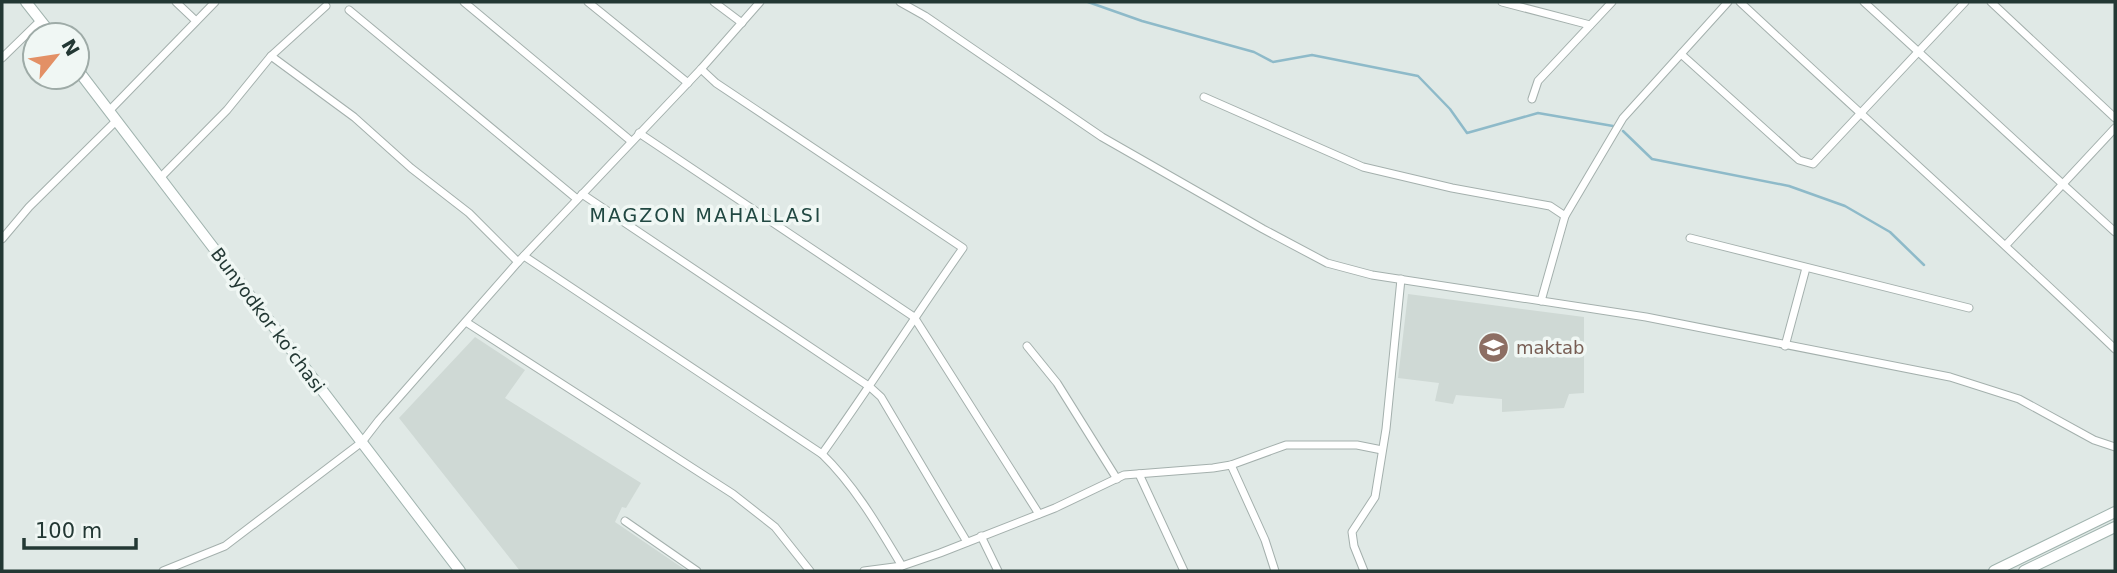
<svg xmlns="http://www.w3.org/2000/svg" width="2117" height="573" font-family="'DejaVu Sans',sans-serif">
  <rect width="100%" height="100%" fill="#e0e9e6"/>
  <g fill="#cfd9d5">
    <polygon points="1408,294 1584,317 1584,393 1569,394 1564,408 1502,412 1502,399 1456,395 1453,404 1435,401 1439,383 1398,378"/>
    <polygon points="475,337 525,370 505,398 641,483 626,508 622,507 615,522 687,571 520,571 399,418"/>
  </g>
  <g fill="none" stroke-linecap="round" stroke-linejoin="round">
    <g stroke="#8ebac9" stroke-width="2.5">
      <polyline points="1088,2 1142,21 1254,52 1273,62 1312,55 1418,76 1450,109 1467,133 1538,113 1613,126"/>
      <polyline points="1623,131 1652,159 1789,186 1845,206 1890,232 1924,265"/>
    </g>
    <defs>
      <g id="minor">
        <polyline points="176,2 196,21"/>
        <polyline points="464,2 631,141"/>
        <polyline points="588,2 688,83"/>
        <polyline points="714,2 742,23"/>
        <polyline points="900,2 925,16 1102,137 1263,229 1327,263 1372,275 1646,317 1950,377 2019,399 2094,440 2115,447"/>
        <polyline points="1502,2 1590,25"/>
        <path d="M1740 2C1864 118 1992 231 2115 349"/>
        <polyline points="1864,2 2115,232"/>
        <polyline points="1991,2 2115,118"/>
        <polyline points="349,10 577,199"/>
        <polyline points="1681,54 1799,160 1813,164 1965,2"/>
        <polyline points="271,56 354,117 411,168 469,213 518,262"/>
        <polyline points="2,58 41,20"/>
        <path d="M701 69 716 83 963 248C915 316 870 387 822 454"/>
        <polyline points="1204,97 1363,167 1452,188 1550,206 1565,216"/>
        <polyline points="1532,99 1538,81 1612,2"/>
        <polyline points="109,111 215,2"/>
        <polyline points="639,133 914,317 1039,514"/>
        <polyline points="160,178 227,110 271,56 326,6"/>
        <polyline points="582,194 870,387 881,397 967,542"/>
        <polyline points="1690,238 1969,308"/>
        <polyline points="2,239 29,207 116,121"/>
        <polyline points="2006,245 2115,128"/>
        <path d="M524 256 822 454C855 486 878 526 902 566"/>
        <polyline points="1541,301 1565,216 1623,118 1728,2"/>
        <polyline points="466,322 733,494 775,527 810,571"/>
        <polyline points="1027,346 1057,383 1117,479"/>
        <polyline points="1785,346 1806,268"/>
        <polyline points="1231,465 1265,540 1275,571"/>
        <polyline points="1139,474 1184,571"/>
        <polyline points="625,521 697,571"/>
        <polyline points="981,536 998,571"/>
        <polyline points="163,571 225,546 362,442 379,420 518,262 701,69 760,2"/>
        <polyline points="864,571 902,566 940,553 1055,508 1124,475 1213,468 1231,465 1286,445 1357,445 1382,450"/>
        <polyline points="1364,571 1354,546 1352,532 1375,497 1386,429 1401,279"/>
      </g>
      <g id="secondary">
        <polyline points="26,2 52,35"/>
        <polyline points="77,69 460,571"/>
        <polyline points="1994,571 2115,512"/>
        <polyline points="2024,571 2115,527"/>
      </g>
    </defs>
    <use href="#minor" stroke="#a4b0ad" stroke-width="9"/>
    <use href="#secondary" stroke="#a1b4af" stroke-width="12"/>
    <use href="#minor" stroke="#fff" stroke-width="7"/>
    <use href="#secondary" stroke="#fff" stroke-width="10"/>
  </g>
  <defs>
    <symbol id="school-disc" viewBox="-11 -11 22 22"><circle r="9.5" fill="#8d6e63" stroke="#f0f7f4"/><path d="M0-5L7-2L0 1L-7-2ZM-4 1L0 2.5L4 1V4Q0 6-4 4Z" fill="#fff"/></symbol>
  </defs>
  <g fill-rule="evenodd">
    <use href="#school-disc" x="1476" y="330" width="35" height="35"/>
  </g>
  <g text-anchor="middle" dominant-baseline="central" stroke-width="7" stroke-linejoin="round" paint-order="stroke">
    <g font-size="18" fill="#233834" stroke="#f0f7f4">
      <text transform="translate(268 320) rotate(53)">Bunyodkor koʻchasi</text>
    </g>
    <g font-size="18" fill="#785e54" stroke="#f0f7f4" text-anchor="start">
      <text x="1516" y="347">maktab</text>
    </g>
    <g font-size="19" letter-spacing="2" fill="#214842" stroke="#f0f7f4">
      <text x="706" y="215">MAGZON MAHALLASI</text>
    </g>
  </g>
  <rect width="2117" height="573" fill="none" stroke="#233834" stroke-width="7"/>
  <g transform="translate(56 56) rotate(60)"><circle r="33" fill="#f0f7f4" stroke="#9eaba7" stroke-width="2"/>
  <path d="M0-5L12 26L0 18L-12 26Z" fill="#e39065"/>
  <text y="-10" font-size="19" font-weight="bold" text-anchor="middle" fill="#233834">N</text>
  </g>
  <path d="M24 538v10h112v-10" fill="none" stroke="#233834" stroke-width="3.5"/>
  <text x="35" y="538" font-size="21" fill="#233834" stroke="#f0f7f4" stroke-width="5" paint-order="stroke">100 m</text>
</svg>
